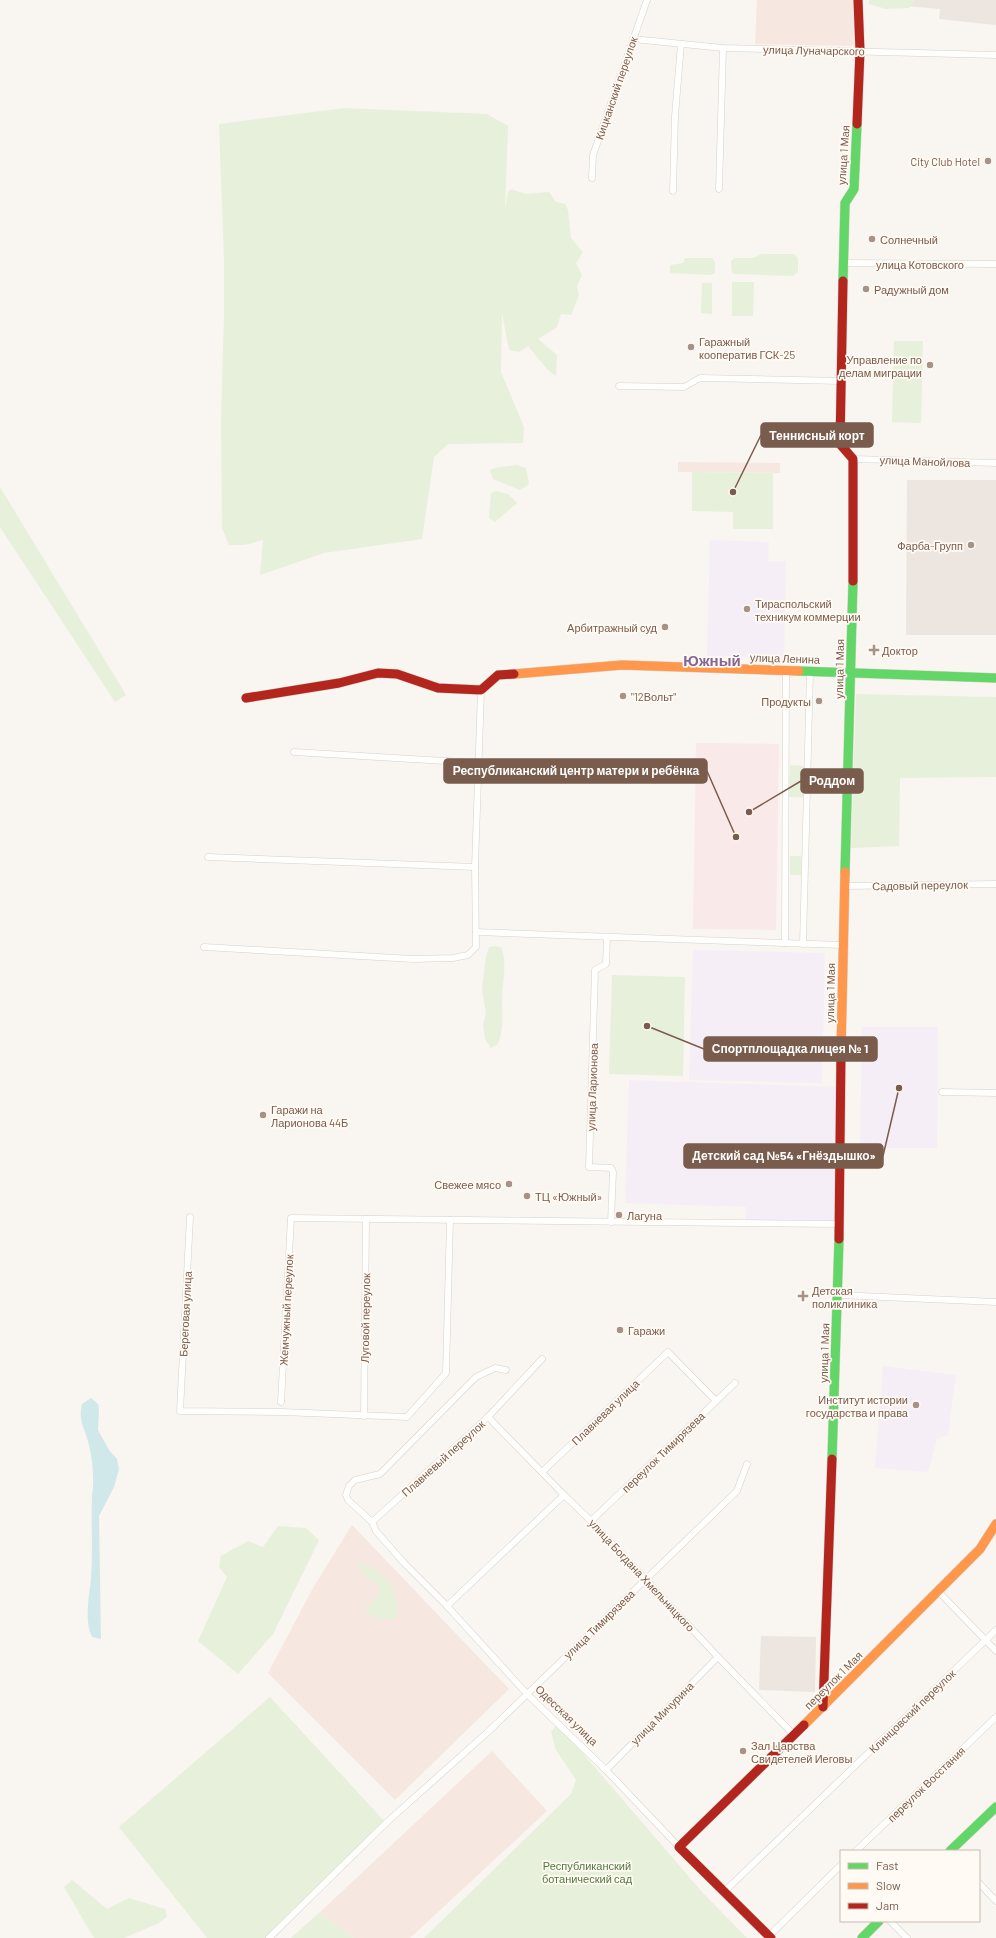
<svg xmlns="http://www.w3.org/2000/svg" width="996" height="1938" font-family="Barlow,sans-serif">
  <rect width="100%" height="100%" fill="#f9f5f0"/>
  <g fill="#f6e8e1">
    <polygon points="757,0 853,0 854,46 755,44"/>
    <polygon points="678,462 780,463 780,473 678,472"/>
    <polygon points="352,1525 509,1689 395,1800 268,1673 313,1588"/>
    <polygon points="492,1751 547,1811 410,1938 354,1938 319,1913"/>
  </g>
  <g fill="#ede5e0">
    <polygon points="873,0 996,0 996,25 939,19 940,9 873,3"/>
    <polygon points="907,480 996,480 996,635 906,635"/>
    <polygon points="761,1636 816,1637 815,1692 759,1690"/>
  </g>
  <g fill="#f6eef6">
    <polygon points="710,540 769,542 768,561 786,561 784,658 707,656"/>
    <polygon points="693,950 825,953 822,1083 689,1080"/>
    <polygon points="862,1027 938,1027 937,1148 860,1148"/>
    <polygon points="629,1080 840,1087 838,1224 745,1223 746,1207 625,1203"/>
    <polygon points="883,1366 956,1375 948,1435 937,1439 928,1472 875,1468"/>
  </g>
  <polygon fill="#fae9e9" points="696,743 779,744 776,930 693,929"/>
  <g fill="#e7f0db">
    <polygon points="869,0 915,0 909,8 886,9 869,4"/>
    <polygon points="344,108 487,114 508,126 505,212 508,191 511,189 526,194 549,192 556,202 565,204 568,210 571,238 583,252 576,263 582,275 577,286 579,295 571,315 561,314 557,327 538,339 557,355 556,376 548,370 528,346 519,352 509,350 502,313 501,372 524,427 523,443 448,444 434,457 422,539 324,553 260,575 263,540 245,545 229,545 222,528 221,420 224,314 224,261 219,124"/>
    <polygon points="762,254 794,254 798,258 798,272 793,276 735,274 732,273 731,261 735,258 753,258"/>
    <polygon points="685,258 712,258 715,262 715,273 711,275 670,273 670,265 683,263"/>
    <polygon points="732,282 754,282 753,316 732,316"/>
    <polygon points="702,283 712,283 712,314 701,313"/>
    <polygon points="894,341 923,341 921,423 892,422"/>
    <path d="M517 465 526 468 529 484 520 490 493 479 490 470C497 466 508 467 517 465Z"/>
    <polygon points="692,472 773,473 773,529 733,529 733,512 692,511"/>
    <polygon points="0,487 126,695 115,702 0,527"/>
    <polygon points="496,491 508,494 517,503 495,522 489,518 491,493"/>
    <polygon points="856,694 996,697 996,777 900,778 899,846 851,848"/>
    <polygon points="790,765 804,766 804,797 789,797"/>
    <rect x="790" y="856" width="11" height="19"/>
    <path d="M496 946 501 947C508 965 502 982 502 1000 502 1016 504 1028 498 1044L491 1048 485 1039 483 1025 486 1013 482 989 486 956 489 947Z"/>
    <polygon points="612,975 685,977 683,1076 609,1074"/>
    <polygon points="278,1526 306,1528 319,1540 273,1634 238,1674 198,1641 227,1577 219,1567 221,1556 248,1541 263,1547"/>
    <path d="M361 1564 374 1568 394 1587 397 1615 396 1620 382 1619 369 1615 366 1608 378 1596 380 1589C375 1578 360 1578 358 1565Z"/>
    <polygon points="270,1697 386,1823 269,1938 207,1938 119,1827"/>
    <polygon points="556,1726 568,1736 702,1892 747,1938 424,1938 571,1794 576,1780 556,1750 551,1732"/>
    <polygon points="72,1880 107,1909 129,1898 165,1909 167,1917 157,1924 124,1938 94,1938 64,1887"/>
    <polygon points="319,1913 354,1938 291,1938"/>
  </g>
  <path fill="#d0e8ea" d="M91 1398 98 1404 99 1409 98 1430 109 1450 117 1459 119 1469 114 1487 99 1516 101 1639 92 1637C84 1620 89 1597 91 1579 93 1551 91 1523 92 1495 95 1480 92 1455 88 1441 84 1426 78 1421 82 1404Z"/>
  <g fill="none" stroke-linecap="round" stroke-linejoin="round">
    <defs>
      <g id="street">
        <polyline points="633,39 723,48 996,55"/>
        <polyline points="592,178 593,155 647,0"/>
        <polyline points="719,189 723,48"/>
        <polyline points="673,191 675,116 681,44"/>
        <polyline points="844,263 996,264"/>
        <polyline points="619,386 684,387 700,378 842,381"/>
        <polyline points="853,459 996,463"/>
        <polyline points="294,752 479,763"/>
        <polyline points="208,857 475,867"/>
        <polyline points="845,886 996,884"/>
        <polyline points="476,932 843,945"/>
        <polyline points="607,938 606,964 595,970 589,1167 611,1168 613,1172 611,1222"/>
        <polyline points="785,943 786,670"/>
        <polyline points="803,944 810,671"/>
        <polyline points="204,947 413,959 453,958 468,955 476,947 475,867 481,690"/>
        <polyline points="942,1092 996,1093"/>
        <polyline points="190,1217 180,1411 282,1412 407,1417 446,1373 450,1220"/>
        <polyline points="838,1295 996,1302"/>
        <polyline points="506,1370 495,1368 476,1377 380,1474 355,1480 349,1486 346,1495 348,1500 372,1522 376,1531 404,1563 447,1606 527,1694 606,1770 679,1847"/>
        <polyline points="281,1402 291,1218 838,1224"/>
        <polyline points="364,1416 366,1219"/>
        <polyline points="488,1417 564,1495 591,1521 718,1657 794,1735"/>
        <polyline points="542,1472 668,1352 716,1401"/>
        <polyline points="591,1521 735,1383"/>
        <polyline points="372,1522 488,1417 542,1359"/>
        <polyline points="938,1591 996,1651"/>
        <polyline points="447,1606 564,1495"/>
        <polyline points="606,1770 718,1657"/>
        <polyline points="856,1851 996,1717"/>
        <polyline points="979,1883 996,1901"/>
        <polyline points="725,1891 996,1630"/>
        <polyline points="890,1921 907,1938"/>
        <polyline points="769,1936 841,1865"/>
        <polyline points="269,1938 386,1823 490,1730 737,1491 747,1464"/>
      </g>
      <g id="fast">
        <polyline points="843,281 845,203 854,189 857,124"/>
        <polyline points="799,671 996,678"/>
        <polyline points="845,872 853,581"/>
        <polyline points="832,1459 839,1239"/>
        <polyline points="950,1851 996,1807"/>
        <polyline points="862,1938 879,1921"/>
      </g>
      <g id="slow">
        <polyline points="514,674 622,665 799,671"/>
        <polyline points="841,1051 845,872"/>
        <polyline points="804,1725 980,1549 996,1524"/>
      </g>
      <g id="jam">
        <polyline points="857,124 860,51 858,0"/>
        <polyline points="843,281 840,444 853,459 853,581"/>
        <polyline points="246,698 339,683 378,673 397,674 438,688 481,690 498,675 514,674"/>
        <polyline points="839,1239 841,1051"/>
        <polyline points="823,1707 832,1459"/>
        <polyline points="771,1938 679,1847 804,1725"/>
      </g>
    </defs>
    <use href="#street" stroke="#d7d1cb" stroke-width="7"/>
    <use href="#fast" stroke="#d9d2cb" stroke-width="10"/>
    <use href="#slow" stroke="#d9d2cb" stroke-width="10"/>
    <use href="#jam" stroke="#d9d2cb" stroke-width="10"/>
    <use href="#street" stroke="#fefefd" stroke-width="6"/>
    <use href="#fast" stroke="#63d668" stroke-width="9"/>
    <use href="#slow" stroke="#ff974d" stroke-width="9"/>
    <use href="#jam" stroke="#b3261e" stroke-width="9"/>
  </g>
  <g fill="#a69286" stroke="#fffaf3" stroke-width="1.5">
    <circle cx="988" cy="161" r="4"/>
    <circle cx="872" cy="239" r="4"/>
    <circle cx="866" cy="289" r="4"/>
    <circle cx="691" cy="347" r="4"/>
    <circle cx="930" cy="365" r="4"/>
    <circle cx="971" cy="545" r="4"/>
    <circle cx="747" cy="609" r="4"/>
    <circle cx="665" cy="627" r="4"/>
    <path d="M872 644h4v4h4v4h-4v4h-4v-4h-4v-4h4z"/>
    <circle cx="623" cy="696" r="4"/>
    <circle cx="819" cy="701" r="4"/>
    <circle cx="263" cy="1115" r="4"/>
    <circle cx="509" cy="1184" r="4"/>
    <circle cx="527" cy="1196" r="4"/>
    <circle cx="619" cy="1215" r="4"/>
    <path d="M801 1290h4v4h4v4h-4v4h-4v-4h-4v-4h4z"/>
    <circle cx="620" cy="1330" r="4"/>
    <circle cx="916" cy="1405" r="4"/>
    <circle cx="743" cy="1751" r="4"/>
  </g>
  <g text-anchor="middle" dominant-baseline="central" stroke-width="3.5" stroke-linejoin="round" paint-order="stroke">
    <g font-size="11" fill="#7a5c4d" stroke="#fffaf3">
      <text transform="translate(814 50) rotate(1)">улица Луначарского</text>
      <text transform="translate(616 88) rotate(-71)">Кицканский переулок</text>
      <text transform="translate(843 155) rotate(-86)">улица 1 Мая</text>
      <text x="920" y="264">улица Котовского</text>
      <text transform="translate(925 461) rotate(2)">улица Манойлова</text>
      <text transform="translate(785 658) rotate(2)">улица Ленина</text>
      <text transform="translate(839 669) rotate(-89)">улица 1 Мая</text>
      <text transform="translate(920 885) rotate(-1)">Садовый переулок</text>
      <text transform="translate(830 993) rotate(-89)">улица 1 Мая</text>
      <text transform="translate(592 1087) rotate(-88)">улица Ларионова</text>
      <text transform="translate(286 1310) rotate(-87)">Жемчужный переулок</text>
      <text transform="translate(185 1314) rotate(-87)">Береговая улица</text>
      <text transform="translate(365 1318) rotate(-89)">Луговой переулок</text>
      <text transform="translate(824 1353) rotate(-88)">улица 1 Мая</text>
      <text transform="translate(605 1412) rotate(-44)">Плавневая улица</text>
      <text transform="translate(663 1452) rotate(-44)">переулок Тимирязева</text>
      <text transform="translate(443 1458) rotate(-42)">Плавневый переулок</text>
      <text transform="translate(642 1575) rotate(47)">улица Богдана Хмельницкого</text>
      <text transform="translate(599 1624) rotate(-44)">улица Тимирязева</text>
      <text transform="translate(833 1680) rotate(-45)">переулок 1 Мая</text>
      <text transform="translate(912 1711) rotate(-44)">Клинцовский переулок</text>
      <text transform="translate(662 1713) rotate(-45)">улица Мичурина</text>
      <text transform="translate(567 1715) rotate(44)">Одесская улица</text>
      <text transform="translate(926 1784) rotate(-44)">переулок Восстания</text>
    </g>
    <g font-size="11" fill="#7a5c4d" stroke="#fffaf3" text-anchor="start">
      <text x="980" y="161" text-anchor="end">City Club Hotel</text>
      <text x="880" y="239">Солнечный</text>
      <text x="874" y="289">Радужный дом</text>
      <text x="699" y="341">Гаражный<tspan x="699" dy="13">кооператив ГСК-25</tspan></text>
      <text x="922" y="359" text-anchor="end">Управление по<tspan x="922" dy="13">делам миграции</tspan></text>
      <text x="963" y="545" text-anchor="end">Фарба-Групп</text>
      <text x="755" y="603">Тираспольский<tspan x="755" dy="13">техникум коммерции</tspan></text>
      <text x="657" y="627" text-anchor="end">Арбитражный суд</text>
      <text x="882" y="650">Доктор</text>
      <text x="631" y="696">"12Вольт"</text>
      <text x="811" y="701" text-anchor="end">Продукты</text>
      <text x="271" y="1109">Гаражи на<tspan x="271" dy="13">Ларионова 44Б</tspan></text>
      <text x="501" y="1184" text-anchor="end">Свежее мясо</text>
      <text x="535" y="1196">ТЦ «Южный»</text>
      <text x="627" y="1215">Лагуна</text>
      <text x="812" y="1290">Детская<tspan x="812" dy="13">поликлиника</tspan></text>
      <text x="628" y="1330">Гаражи</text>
      <text x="908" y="1399" text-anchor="end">Институт истории<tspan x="908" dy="13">государства и права</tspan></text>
      <text x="751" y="1745">Зал Царства<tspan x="751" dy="13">Свидетелей Иеговы</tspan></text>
    </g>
    <g font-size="11" fill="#537a41" stroke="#fffaf3">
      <text x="587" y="1865">Республиканский<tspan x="587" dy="13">ботанический сад</tspan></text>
    </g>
    <g font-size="15" font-weight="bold" fill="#846695" stroke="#fffaf3">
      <text x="712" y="660">Южный</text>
    </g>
  </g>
  <path fill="none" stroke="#7a5c4d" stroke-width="1.5" d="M733 492L761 435M736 837L707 771M749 812L801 781M647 1026L704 1049M899 1088L883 1156"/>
  <g fill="#7a5c4d" stroke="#fffaf3" stroke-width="1.5">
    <circle cx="733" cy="492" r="4"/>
    <circle cx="736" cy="837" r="4"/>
    <circle cx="749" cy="812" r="4"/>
    <circle cx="647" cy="1026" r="4"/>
    <circle cx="899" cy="1088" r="4"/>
  </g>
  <g fill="#7a5c4d" stroke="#7a5c4d" stroke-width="1.5">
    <rect x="761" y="423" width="112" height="24" rx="4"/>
    <rect x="444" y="759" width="263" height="24" rx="4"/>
    <rect x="801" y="769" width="62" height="24" rx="4"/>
    <rect x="704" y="1037" width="173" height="24" rx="4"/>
    <rect x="684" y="1144" width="199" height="24" rx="4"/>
  </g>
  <g font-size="12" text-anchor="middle" font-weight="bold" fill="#fff">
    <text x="817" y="440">Теннисный корт</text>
    <text x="576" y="775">Республиканский центр матери и ребёнка</text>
    <text x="832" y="785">Роддом</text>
    <text x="790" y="1053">Спортплощадка лицея № 1</text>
    <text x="784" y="1160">Детский сад №54 «Гнёздышко»</text>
  </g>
  <rect x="840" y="1850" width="140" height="72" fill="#fffaf3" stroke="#cabbb1"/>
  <rect x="848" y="1863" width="20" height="6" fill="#63d668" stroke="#cabbb1"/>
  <text x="876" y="1870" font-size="12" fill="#7a5c4d">Fast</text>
  <rect x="848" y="1883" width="20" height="6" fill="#ff974d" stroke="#cabbb1"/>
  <text x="876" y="1890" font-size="12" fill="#7a5c4d">Slow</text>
  <rect x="848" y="1903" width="20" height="6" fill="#b3261e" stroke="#cabbb1"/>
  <text x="876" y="1910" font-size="12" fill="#7a5c4d">Jam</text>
</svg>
